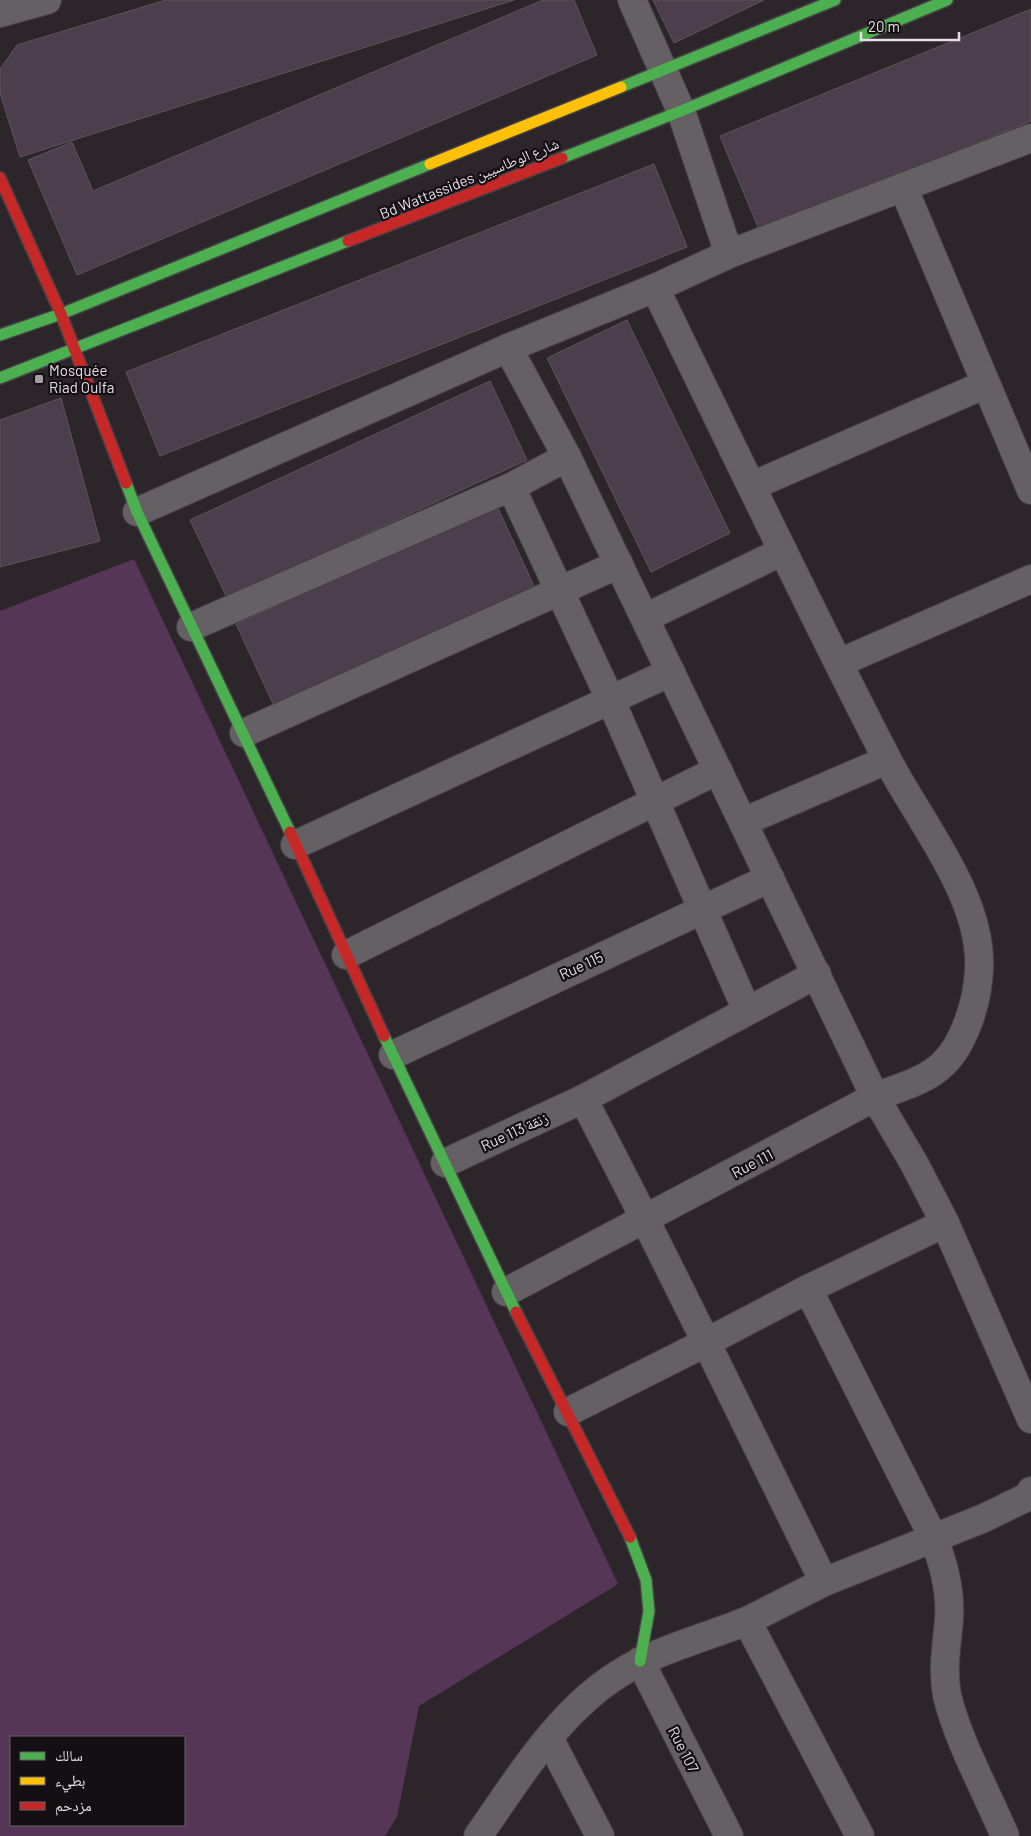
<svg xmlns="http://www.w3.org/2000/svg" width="1031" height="1836" font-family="Barlow,'Noto Naskh Arabic',sans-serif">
  <rect width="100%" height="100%" fill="#2c262b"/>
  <path fill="#563656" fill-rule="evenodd" d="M134 559 618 1584 419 1706 397 1817 385 1836H0V611ZM11 1737H184V1825H11Z"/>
  <g fill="#4d3e4d" stroke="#5b565a">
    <polygon points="166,0 514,0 20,157 0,93 0,69 17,45"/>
    <polygon points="543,0 574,0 597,55 77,275 28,160 72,142 93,191"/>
    <polygon points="653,0 764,0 674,43"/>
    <polygon points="1031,9 1031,121 760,232 720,136"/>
    <polygon points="654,164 687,247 160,456 126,372"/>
    <polygon points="627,320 730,533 651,572 547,358"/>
    <polygon points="490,381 527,460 227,598 190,520"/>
    <polygon points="61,398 100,541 0,567 0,420"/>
    <polygon points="497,506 535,588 274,706 236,624"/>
  </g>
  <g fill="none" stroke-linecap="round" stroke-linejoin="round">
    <defs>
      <g id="street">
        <polyline points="632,0 681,111 729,254"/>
        <polyline points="0,13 47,0"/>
        <polyline points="903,187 1031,490"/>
        <polyline points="508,348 567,457 875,1097 915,1165 945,1223 1031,1419"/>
        <polyline points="752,486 986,384"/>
        <polyline points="511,487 611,701 747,1011"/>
        <polyline points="137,512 508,348 655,288 729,254 1031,138"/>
        <polyline points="645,618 783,551"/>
        <polyline points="191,627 511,487 567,457"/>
        <polyline points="839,663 1031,579"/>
        <polyline points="244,733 619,564"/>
        <polyline points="743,822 887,760"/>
        <polyline points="295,845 671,672"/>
        <polyline points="346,955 718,770"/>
        <path d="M817 974 583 1099C667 1258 744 1421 824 1582"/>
        <polyline points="393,1055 770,878"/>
        <polyline points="445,1163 583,1099"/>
        <path d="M808 1289 933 1537C944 1564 951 1590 949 1619 947 1644 942 1669 947 1695 957 1739 987 1793 1005 1836"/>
        <path d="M506 1292 875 1097C898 1088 926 1081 943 1064 965 1043 978 1000 979 969 983 896 917 819 886 757 806 602 731 444 655 288"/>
        <polyline points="568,1412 705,1343 808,1289 945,1223"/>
        <polyline points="747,1621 824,1582 984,1518 1027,1497 1031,1491"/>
        <polyline points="640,1661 729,1836"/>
        <polyline points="549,1738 600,1836"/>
        <path d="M478 1836C524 1771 566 1698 640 1662 674 1645 712 1635 747 1621L860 1836"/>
      </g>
      <g id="fast">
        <polyline points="621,87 835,0"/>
        <polyline points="562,158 681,111 947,0"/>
        <polyline points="0,335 61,314 430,164"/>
        <polyline points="0,378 348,241"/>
        <polyline points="126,483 137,512 290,832"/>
        <polyline points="384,1036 516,1312"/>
        <polyline points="630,1537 646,1580 649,1611 640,1661"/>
      </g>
      <polyline id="slow" points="430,164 621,87"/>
      <g id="jam">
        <polyline points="0,178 61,314 126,483"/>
        <polyline points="348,241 562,158"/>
        <polyline points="290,832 384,1036"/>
        <polyline points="516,1312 630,1537"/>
      </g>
    </defs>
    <use href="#street" stroke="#464146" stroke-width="30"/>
    <use href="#fast" stroke="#464146" stroke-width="14"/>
    <use href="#slow" stroke="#464146" stroke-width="14"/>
    <use href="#jam" stroke="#464146" stroke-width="14"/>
    <use href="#street" stroke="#646064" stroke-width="28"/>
    <use href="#fast" stroke="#4caf50" stroke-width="11"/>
    <use href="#slow" stroke="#ffc107" stroke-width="11"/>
    <use href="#jam" stroke="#c62828" stroke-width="11"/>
  </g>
  <rect fill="#a49ea4" stroke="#130f13" stroke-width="2" x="34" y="374" width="10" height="10" rx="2.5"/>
  <g text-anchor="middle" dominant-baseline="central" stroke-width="4.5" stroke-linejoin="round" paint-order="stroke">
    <g font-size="15" fill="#e5dfe5" stroke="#130f13">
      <text transform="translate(469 178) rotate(-22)">Bd Wattassides شارع الوطاسيين</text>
      <text transform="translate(581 965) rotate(-25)">Rue 115</text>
      <text transform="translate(514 1131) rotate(-25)">Rue 113 زنقة</text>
      <text transform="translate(752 1163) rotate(-28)">Rue 111</text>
      <text transform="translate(684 1749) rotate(63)">Rue 107</text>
    </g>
    <g font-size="15" fill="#e5dfe5" stroke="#130f13" text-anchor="start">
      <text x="49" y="370">Mosquée<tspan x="49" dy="17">Riad Oulfa</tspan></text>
    </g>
  </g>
  <rect x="10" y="1736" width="175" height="90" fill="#130f13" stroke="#676267"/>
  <rect x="20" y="1752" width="25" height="8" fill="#4caf50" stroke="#676267"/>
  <text x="55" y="1761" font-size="15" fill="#e5dfe5">سالك</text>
  <rect x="20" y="1777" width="25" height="8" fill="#ffc107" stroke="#676267"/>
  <text x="55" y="1786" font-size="15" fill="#e5dfe5">بطيء</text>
  <rect x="20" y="1802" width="25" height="8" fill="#c62828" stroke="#676267"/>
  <text x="55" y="1811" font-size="15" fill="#e5dfe5">مزدحم</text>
  <path d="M861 32v8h98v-8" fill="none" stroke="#e5dfe5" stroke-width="2.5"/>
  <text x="868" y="32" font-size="15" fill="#e5dfe5" stroke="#130f13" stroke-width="4" paint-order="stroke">20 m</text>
</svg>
